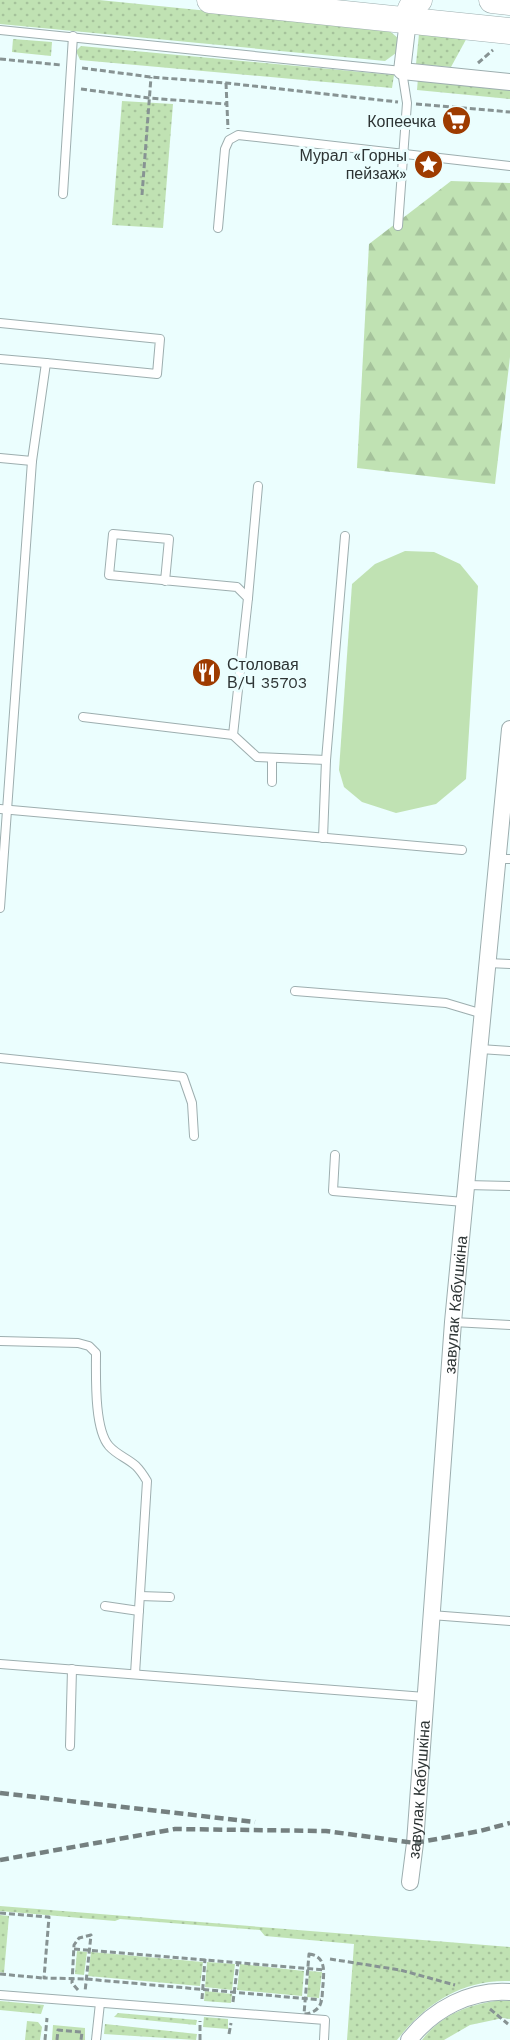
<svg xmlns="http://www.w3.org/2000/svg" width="510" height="2040" font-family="'Work Sans',sans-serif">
  <defs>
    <pattern id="grass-dots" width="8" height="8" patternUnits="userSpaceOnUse" patternTransform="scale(1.5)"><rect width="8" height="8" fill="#c0e2b3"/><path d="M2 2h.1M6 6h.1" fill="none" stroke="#a5c29b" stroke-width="1.8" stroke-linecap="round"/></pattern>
    <pattern id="forest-firs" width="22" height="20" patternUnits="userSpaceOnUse" patternTransform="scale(1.5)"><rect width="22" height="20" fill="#c0e2b3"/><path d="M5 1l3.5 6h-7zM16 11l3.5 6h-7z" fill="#a5c29b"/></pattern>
  </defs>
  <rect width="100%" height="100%" fill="#ebfefe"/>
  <g fill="url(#grass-dots)">
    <polygon points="0,0 99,0 387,29 398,38 396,53 385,61 0,24"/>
    <polygon points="419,34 469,34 451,67 416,64"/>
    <polygon points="13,39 52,42 51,56 12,52"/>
    <polygon points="81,46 394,75 392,88 80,60 76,51"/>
    <polygon points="418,78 510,86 510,99 417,90"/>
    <polygon points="122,101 173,104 163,228 112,225"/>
    <path d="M0 1906 510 1947V1981C462 1979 425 2004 397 2040H347L354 1944 265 1936 260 1930 120 1919 115 1921 0 1911Z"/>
    <polygon points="0,1915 9,1916 4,1973 0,1972"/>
    <polygon points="77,1951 87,1952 84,1975 75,1974"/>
    <polygon points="91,1952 203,1962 200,1986 88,1976"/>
    <polygon points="207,1962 235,1964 232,1990 205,1987"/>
    <polygon points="240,1964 304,1971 302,1996 237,1990"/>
    <polygon points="309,1971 322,1972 319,1998 307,1997"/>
    <polygon points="205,1991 232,1994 231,2003 204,2001"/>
    <polygon points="0,2001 44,2005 41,2014 0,2010"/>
    <path d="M495 2001H510V2019L503 2018 470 2025 444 2040H422C440 2016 467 2005 495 2001Z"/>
    <polygon points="118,2013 197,2020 196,2025 114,2017"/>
    <polygon points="204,2017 228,2019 228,2029 203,2027"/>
    <polygon points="27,2021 38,2022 42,2027 40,2040 25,2040"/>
    <polygon points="105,2024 197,2034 196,2040 104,2034"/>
  </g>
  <polygon fill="url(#forest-firs)" points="451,181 510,183 510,357 495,484 357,468 369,244"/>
  <g fill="#c0e2b3">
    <polygon points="405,551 434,552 460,564 478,586 466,779 436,804 396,813 362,802 344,787 339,770 352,584 375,564"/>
    <polygon points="53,2025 85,2028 85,2040 52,2040"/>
  </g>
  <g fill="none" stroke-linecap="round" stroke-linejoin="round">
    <defs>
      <g id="service">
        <polyline points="0,30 402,71 407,103 398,226"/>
        <polyline points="63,194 73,36"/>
        <polyline points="218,228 225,149 229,140 238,135 510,166"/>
        <polyline points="0,323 160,339 157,374 46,363 32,461 0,458"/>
        <polyline points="0,359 46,363"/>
        <polyline points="165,581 169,539 113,534 109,575 237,587 248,598 233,735"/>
        <polyline points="248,598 258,486"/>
        <polyline points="83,717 233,735 257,757 326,760"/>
        <polyline points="272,782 272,758"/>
        <polyline points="0,809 462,850"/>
        <polyline points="323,838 326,760 345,536"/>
        <polyline points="498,859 510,859"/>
        <polyline points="0,908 32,461"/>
        <polyline points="488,963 510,964"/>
        <polyline points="295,991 446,1003 483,1014"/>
        <polyline points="480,1049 510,1051"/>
        <polyline points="0,1058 183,1077 192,1103 194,1136"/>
        <polyline points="335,1155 333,1191 464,1202"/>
        <polyline points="466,1185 510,1186"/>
        <polyline points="453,1322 510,1325"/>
        <path d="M0 1341 78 1343 89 1346 96 1353C96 1376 94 1429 109 1446 117 1455 127 1458 136 1466 140 1470 144 1476 147 1481L135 1674"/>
        <polyline points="140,1596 170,1597"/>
        <polyline points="105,1606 139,1611"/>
        <polyline points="431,1615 510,1621"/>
        <polyline points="0,1664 425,1697"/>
        <polyline points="70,1746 72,1669"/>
        <polyline points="0,1995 325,2020 324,2040"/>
        <polyline points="96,2040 100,2003"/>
      </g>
      <g id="minor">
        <polyline points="408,20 402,71 510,82"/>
        <path id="s1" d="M410 1882 415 1843 453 1322 510 729"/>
        <path d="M409 2040C433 2009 471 1989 510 1992"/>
      </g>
      <g id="primary">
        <polyline points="210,0 510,31"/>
        <polyline points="492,0 510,2"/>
        <path d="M408 20C409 12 411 4 419 0"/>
      </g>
    </defs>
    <use href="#service" stroke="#9daeaf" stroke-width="10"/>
    <use href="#minor" stroke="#9daeaf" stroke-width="18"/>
    <use href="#primary" stroke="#9daeaf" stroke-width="27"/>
    <g stroke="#879393" stroke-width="3" stroke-dasharray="6 3" stroke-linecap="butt">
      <polyline points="0,59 61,65"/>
      <polyline points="478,63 493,50"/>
      <polyline points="82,68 151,77 226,83 398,102"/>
      <polyline points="226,83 228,129"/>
      <polyline points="81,89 149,98 226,104"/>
      <polyline points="416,104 510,112"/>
      <polyline points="142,195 151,77"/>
      <polyline points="0,1913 49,1917 44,1978 86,1979 321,2000"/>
      <polyline points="74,1949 324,1970"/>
      <path d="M309 1954C326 1956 324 1971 323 1985 322 1991 323 1999 320 2005 317 2011 310 2014 304 2014Z"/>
      <polyline points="330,1959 400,1970 455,1985"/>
      <polyline points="0,1974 43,1978"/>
      <polyline points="78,1990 72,1983 74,1945 79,1938 91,1935 85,1992"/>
      <polyline points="202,1999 205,1959"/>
      <polyline points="233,2002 238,1962"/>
      <polyline points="490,2009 508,2024"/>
      <polyline points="229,2034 231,2023"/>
      <polyline points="45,2040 47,2018"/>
      <polyline points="57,2040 58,2030 82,2032 81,2040"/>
      <polyline points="200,2040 200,2021"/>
    </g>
    <use href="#service" stroke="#fff" stroke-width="8"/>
    <use href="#minor" stroke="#fff" stroke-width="16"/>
    <use href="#primary" stroke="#fff" stroke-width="26"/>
    <g stroke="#758080" stroke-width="4.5" stroke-dasharray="9 4.5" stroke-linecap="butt">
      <polyline points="0,1793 255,1822"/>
      <polyline points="0,1860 175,1829 326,1831 415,1843 480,1831 510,1823"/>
    </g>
  </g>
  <defs>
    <symbol id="supermarket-disc" viewBox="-11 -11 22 22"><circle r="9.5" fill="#9e3b00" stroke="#ebfefe"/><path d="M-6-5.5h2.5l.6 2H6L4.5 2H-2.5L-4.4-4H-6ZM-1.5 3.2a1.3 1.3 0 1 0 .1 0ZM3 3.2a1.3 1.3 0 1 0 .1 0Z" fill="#fff"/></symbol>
    <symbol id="sight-disc" viewBox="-11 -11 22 22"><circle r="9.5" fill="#9e3b00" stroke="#ebfefe"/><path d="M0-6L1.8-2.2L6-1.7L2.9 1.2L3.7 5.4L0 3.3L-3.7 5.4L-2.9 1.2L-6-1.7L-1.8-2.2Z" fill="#fff"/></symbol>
    <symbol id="restaurant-disc" viewBox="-11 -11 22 22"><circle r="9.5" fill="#9e3b00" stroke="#ebfefe"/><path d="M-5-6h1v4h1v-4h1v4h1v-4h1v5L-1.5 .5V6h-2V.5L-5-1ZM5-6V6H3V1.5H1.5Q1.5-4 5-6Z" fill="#fff"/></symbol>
  </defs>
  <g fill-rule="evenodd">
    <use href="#supermarket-disc" x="440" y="104" width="33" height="33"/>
    <use href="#sight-disc" x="412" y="148" width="33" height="33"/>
    <use href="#restaurant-disc" x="190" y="656" width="33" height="33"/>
  </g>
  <g text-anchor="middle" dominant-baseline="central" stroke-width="6" stroke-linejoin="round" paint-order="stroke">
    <g font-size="16" fill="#2d3434" stroke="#ebfefe" text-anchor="end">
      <text x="436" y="121">Копеечка</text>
      <text x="407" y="155">Мурал «Горны<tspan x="407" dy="18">пейзаж»</tspan></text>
      <text x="227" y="664" text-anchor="start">Столовая<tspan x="227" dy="18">В/Ч 35703</tspan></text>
    </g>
    <g font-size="16" fill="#2d3434" stroke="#ebfefe">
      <text stroke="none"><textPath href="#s1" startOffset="579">завулак Кабушкіна</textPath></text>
      <text stroke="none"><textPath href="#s1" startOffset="93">завулак Кабушкіна</textPath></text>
    </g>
  </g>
</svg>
